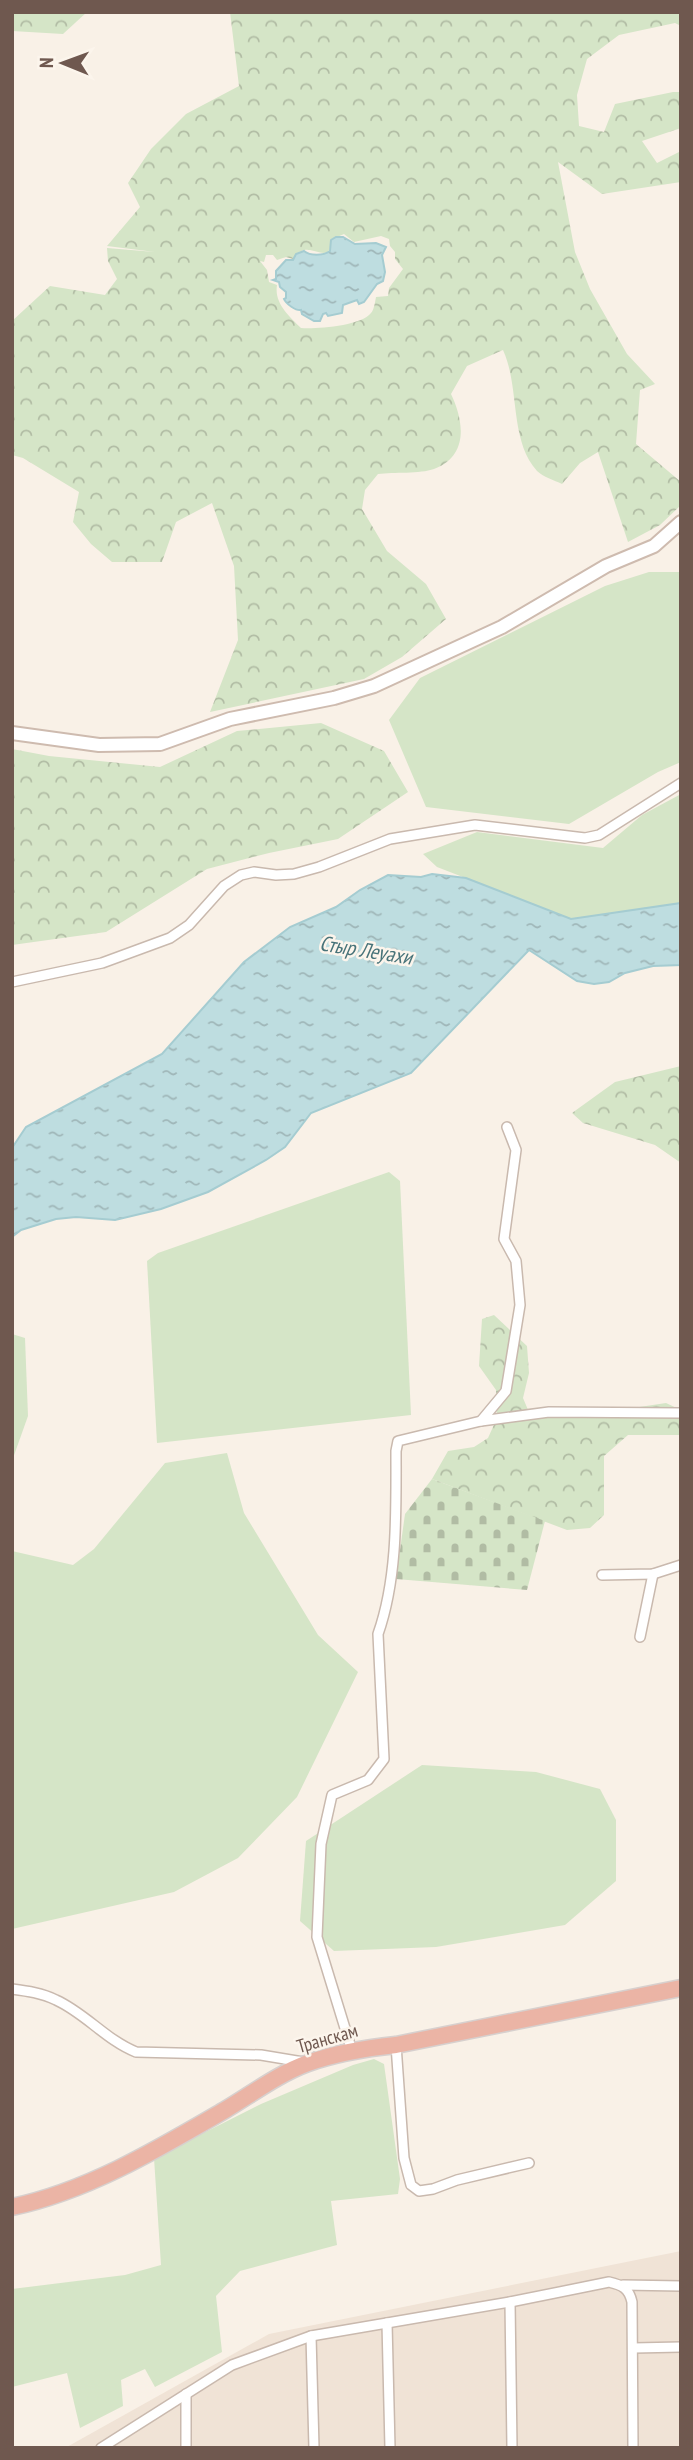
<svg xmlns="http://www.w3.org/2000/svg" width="693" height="2460" font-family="'PT Sans Narrow',sans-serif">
  <defs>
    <pattern id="forest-crowns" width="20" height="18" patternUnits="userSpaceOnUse" patternTransform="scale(1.75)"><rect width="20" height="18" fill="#d5e5c7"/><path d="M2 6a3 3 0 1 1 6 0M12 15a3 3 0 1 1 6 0" fill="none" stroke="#b1bca4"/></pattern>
    <pattern id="cemetery-stones" width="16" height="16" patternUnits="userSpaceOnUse" patternTransform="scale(1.75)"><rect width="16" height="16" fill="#d5e5c7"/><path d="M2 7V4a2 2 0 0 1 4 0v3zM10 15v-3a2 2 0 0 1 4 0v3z" fill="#b1bca4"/></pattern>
    <pattern id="water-ripples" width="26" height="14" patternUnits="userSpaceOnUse" patternTransform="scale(1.75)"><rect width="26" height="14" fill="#bedde0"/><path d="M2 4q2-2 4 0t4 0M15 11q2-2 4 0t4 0" fill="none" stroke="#9fb6b8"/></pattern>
  </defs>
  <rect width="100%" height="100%" fill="#f9f1e7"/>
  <polygon fill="#f0e3d6" points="681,2251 681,2448 65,2448 269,2334"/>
  <g fill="#d5e5c7">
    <polygon points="649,572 681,572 681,762 658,772 569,824 426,807 389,720 420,678 605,586"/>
    <polygon points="681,794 681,903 571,919 437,867 423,854 477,832 603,848 642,815"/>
    <polygon points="389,1172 400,1181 411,1415 157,1443 147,1261 158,1253"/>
    <polygon points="12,1334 25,1338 28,1416 12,1461"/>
    <polygon points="227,1453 244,1513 318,1635 358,1672 297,1797 238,1858 174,1892 12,1929 12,1551 73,1565 94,1549 165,1463"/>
    <polygon points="422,1765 536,1772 600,1789 616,1820 616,1881 565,1925 436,1947 334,1951 300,1921 306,1841"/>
    <polygon points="374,2059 384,2064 400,2179 398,2194 331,2201 337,2245 240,2271 216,2296 222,2352 155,2387 145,2369 121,2380 123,2406 80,2428 67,2373 12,2387 12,2289 125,2275 161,2265 154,2158 261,2104 353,2065"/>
  </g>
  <g fill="url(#forest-crowns)" fill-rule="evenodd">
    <polygon points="12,12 87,12 63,34 12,31"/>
    <path d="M230 12H681V26L675 23 619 35 587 59 577 95 579 126 604 132 615 104 673 92H681V128L642 141 657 163 681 151V182L602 194 558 162 575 252 590 289 627 354 655 384 640 390 636 444 681 482V505L660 525 628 542 598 452 580 463 562 484C554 480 543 477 537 471 509 440 520 387 503 350L467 366 451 394C464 421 469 456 434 469 420 474 394 472 378 474L365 490 362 509 387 551 426 584 446 619 402 657 364 679 210 712 238 640 234 566 212 503 176 522 162 562H112L91 544 73 522 79 492 23 458 12 455V321L50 286 105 295 117 279 108 261 107 248 155 252 107 246 140 207 128 183 151 149 186 114 239 86ZM344 234 354 242 381 236 389 239 390 246 395 252V259L403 269 389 288 388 296 376 297C375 302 374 310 371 313 361 326 317 329 301 328 289 316 274 303 277 285L269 282 267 270 260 261 264 262 266 255H273L277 260 286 257 293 259 296 254C299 252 305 249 308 250 318 250 332 261 330 240Z"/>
    <polygon points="321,723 384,751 408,792 338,839 269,853 207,869 106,932 12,945 12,749 49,756 160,767 237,731"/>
    <polygon points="681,1066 681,1163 655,1145 583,1123 572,1113 615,1082"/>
    <polygon points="494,1315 527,1346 529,1373 523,1398 531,1417 566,1418 666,1403 681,1410 681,1435 628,1435 604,1456 604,1515 590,1528 567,1530 432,1479 448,1451 474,1447 488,1438 497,1418 496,1390 479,1366 482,1319"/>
  </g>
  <polygon fill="url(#cemetery-stones)" points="432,1479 545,1521 527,1590 396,1579 405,1514"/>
  <g fill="url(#water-ripples)" stroke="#a5ccd1" stroke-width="2">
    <path d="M336 237H343L355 244 376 243 386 247 382 255 385 272 383 281 377 284 364 302 359 304 357 300 343 305 342 313 328 316 326 313 323 314 320 321H314L302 314 301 310C296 311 286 304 284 299L286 298V292L280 287 279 282 273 280 276 279V271L286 260H293L296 254 304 251C310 256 323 256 330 251L331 240Z"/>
    <polygon points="432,874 466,878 571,919 681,903 681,965 653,966 625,973 609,982 594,984 577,981 529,950 411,1073 311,1113 285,1147 266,1160 208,1192 161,1209 115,1220 76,1217 56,1219 21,1230 12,1237 12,1148 26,1127 162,1054 244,962 290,927 336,907 360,890 388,875 421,877"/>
  </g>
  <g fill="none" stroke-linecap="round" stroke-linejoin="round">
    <defs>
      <g id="street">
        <polyline points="12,982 102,963 170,938 189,925 224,886 241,875 254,872 276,875 294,874 319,867 390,839 475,825 585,838 599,835 681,783"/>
        <polyline points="481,1421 549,1412 681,1413"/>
        <polyline points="602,1575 653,1574 681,1565"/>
        <polyline points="640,1637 653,1574"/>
        <path d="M12 1989C27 1991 42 1993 56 2000 85 2013 106 2040 136 2052L261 2055 303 2062"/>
        <polyline points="396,2045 404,2158 411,2185 419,2191 433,2189 457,2180 529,2163"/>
        <path d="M352 2051 317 1937 321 1844 332 1795 368 1780 384 1759 378 1634C398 1577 396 1511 396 1451L398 1441 481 1421 506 1391 520 1305 516 1261 504 1239 516 1150 507 1127"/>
        <polyline points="623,2285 681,2286"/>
        <polyline points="510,2302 512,2448"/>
        <polyline points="387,2323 390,2448"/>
        <polyline points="311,2336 314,2448"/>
        <polyline points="634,2348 681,2347"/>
        <polyline points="186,2394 186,2448"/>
        <path d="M101 2448 232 2365 311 2336 510 2302 609 2282C622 2285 629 2288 632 2302L633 2448"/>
      </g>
      <polyline id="secondary" points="12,733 99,745 160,744 230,719 334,698 374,686 502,627 606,566 654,546 681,522"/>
      <path id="highway" d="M12 2207C88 2191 158 2149 225 2110 252 2094 278 2074 308 2063 336 2053 367 2048 396 2045L681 1988"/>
    </defs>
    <use href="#street" stroke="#c9b9ae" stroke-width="12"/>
    <use href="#secondary" stroke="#cebbaf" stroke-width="16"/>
    <use href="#highway" stroke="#d7d0ce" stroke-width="19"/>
    <use href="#street" stroke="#fff" stroke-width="9"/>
    <use href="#secondary" stroke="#fff" stroke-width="12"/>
    <use href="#highway" stroke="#ebb4a5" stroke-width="16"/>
  </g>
  <g text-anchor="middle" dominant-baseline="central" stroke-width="5" stroke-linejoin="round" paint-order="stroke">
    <g font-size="19" fill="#6f584f" stroke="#fcf5ec">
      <text transform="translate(327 2038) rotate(-16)">Транскам</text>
    </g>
    <g font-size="21" font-style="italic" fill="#487379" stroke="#fcf5ec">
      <text transform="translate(366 950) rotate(9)">Стыр Леуахи</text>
    </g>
  </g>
  <rect width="693" height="2460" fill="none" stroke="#6f584f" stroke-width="28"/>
  <g transform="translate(63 63) rotate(271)" stroke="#fcf5ec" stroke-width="5" paint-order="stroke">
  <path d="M0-5L12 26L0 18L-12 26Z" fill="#6f584f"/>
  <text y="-10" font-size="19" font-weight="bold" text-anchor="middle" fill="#6f584f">N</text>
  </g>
</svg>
